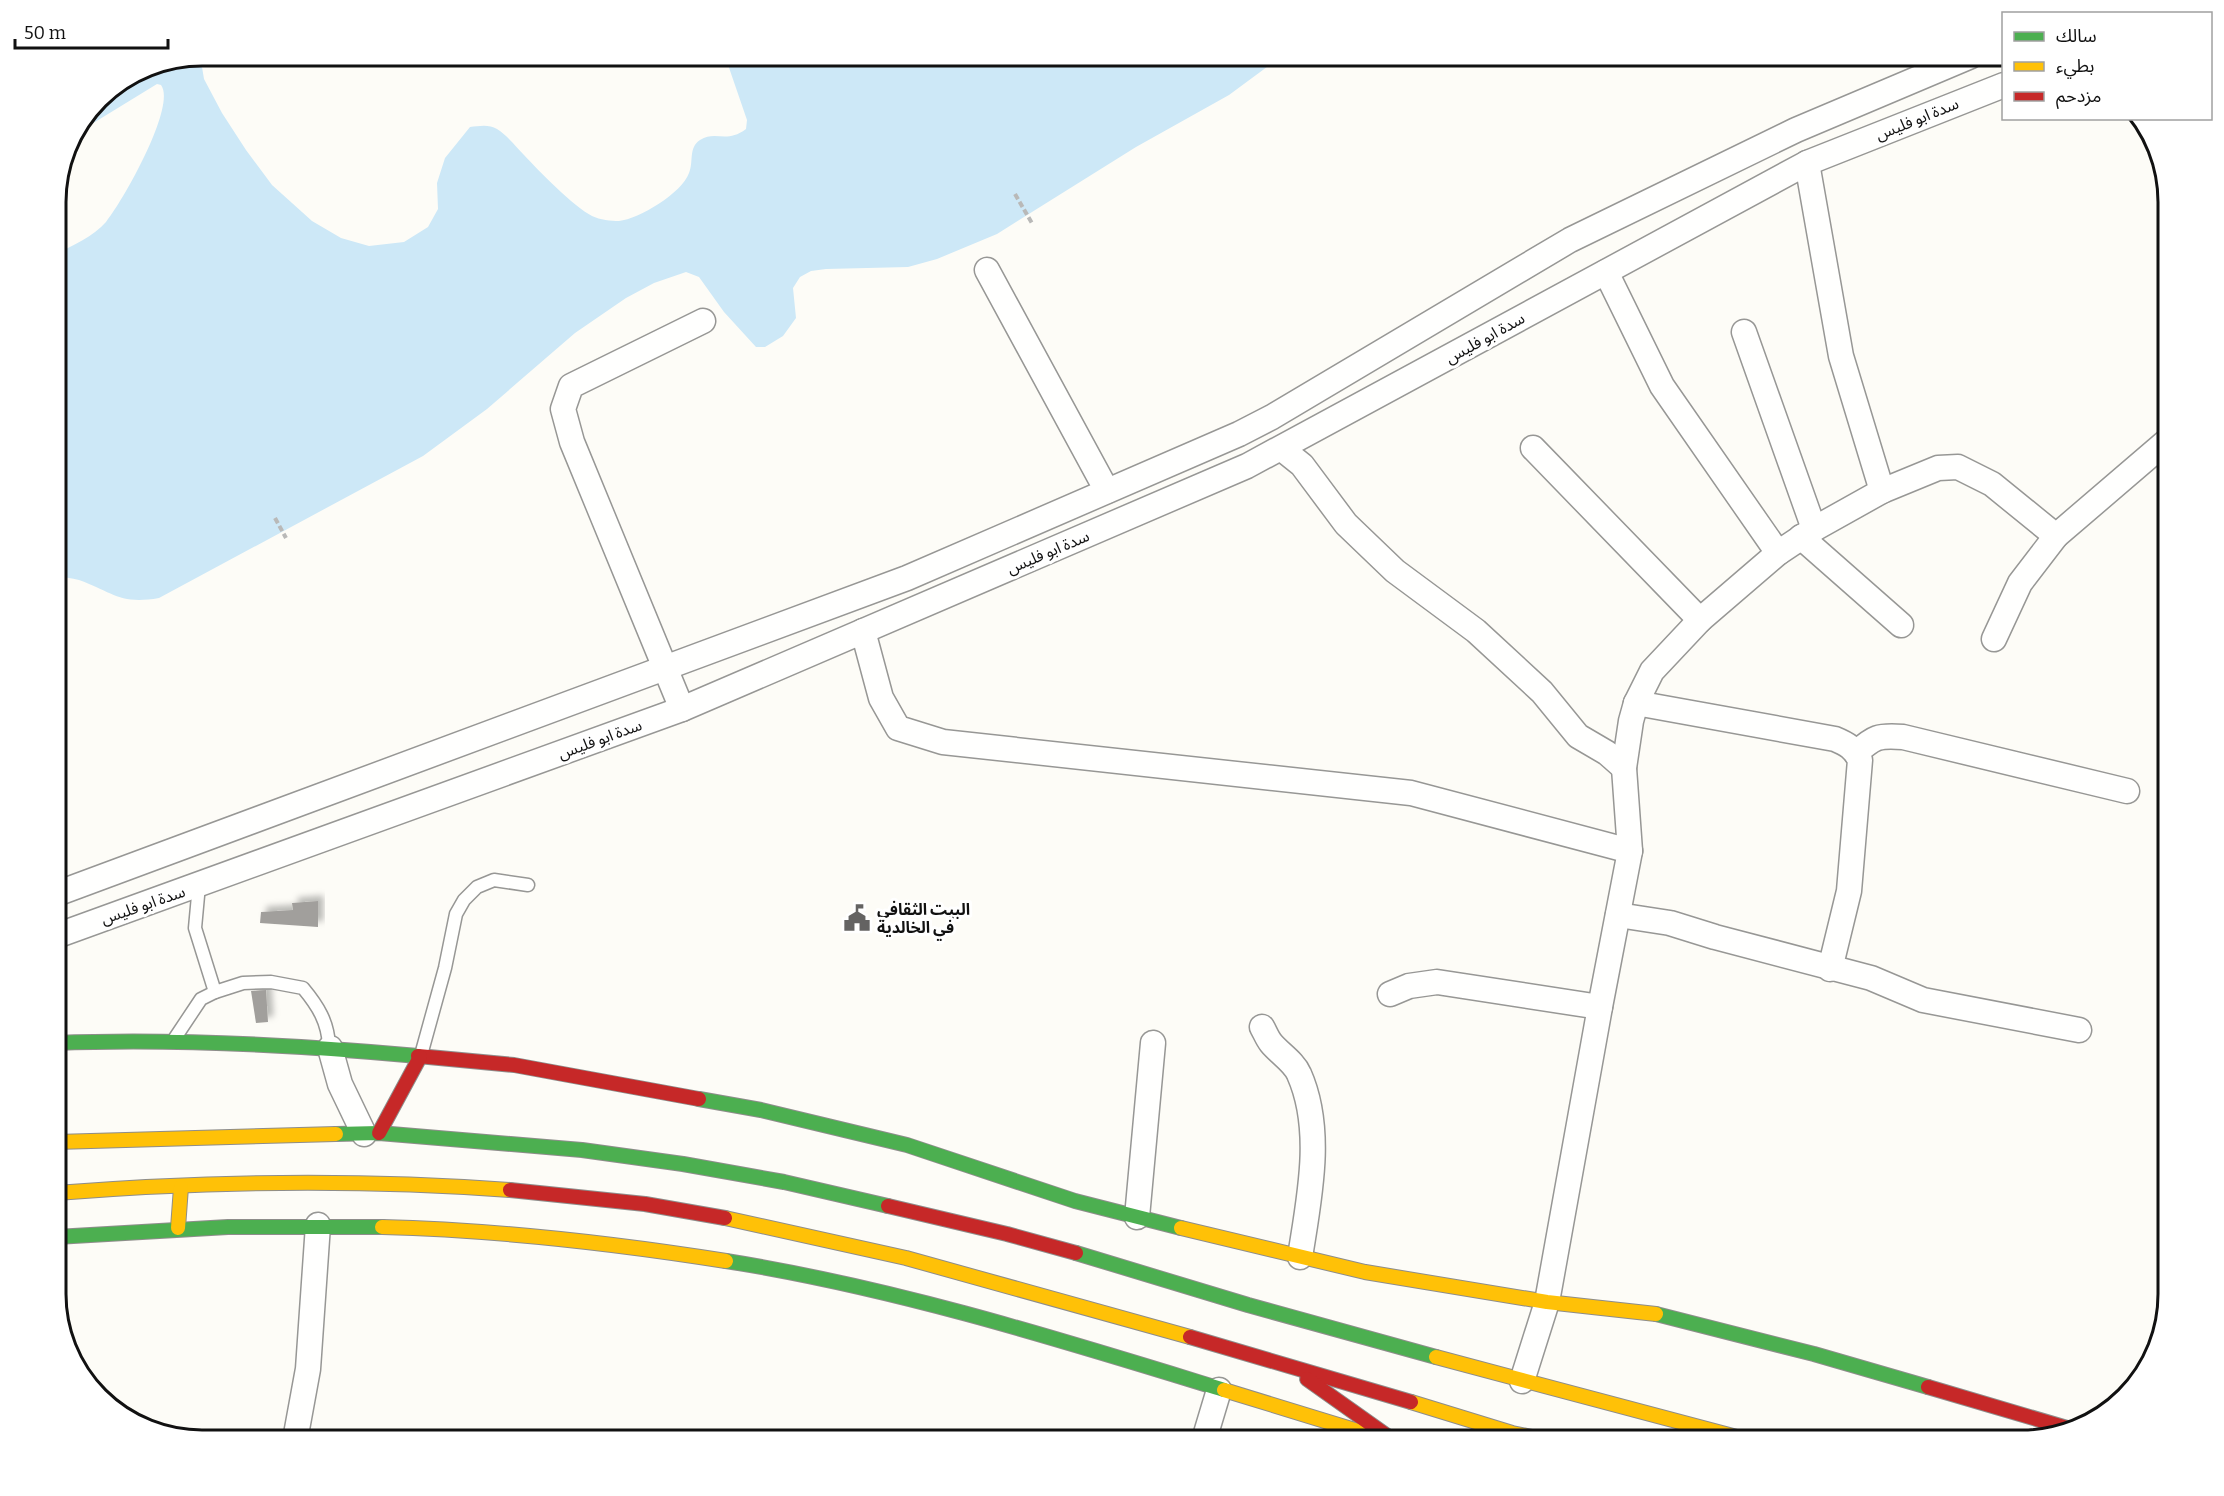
<svg xmlns="http://www.w3.org/2000/svg" width="2224" height="1496" font-family="Bitter,'Noto Sans Arabic',serif">
  <defs>
    <filter id="shadow"><feDropShadow dx="5.5" dy="-5.5" stdDeviation="3" flood-color="#0004"/></filter>
  </defs>
  <rect width="100%" height="100%" fill="#fdfcf7"/>
  <path fill="#cde8f7" d="M202 56H207L203 59 202 67 204 79 222 113 246 150 272 185 312 221 341 238 369 246 404 242 428 227 438 209 437 183 445 158 470 127C479 126 489 124 497 129 507 135 516 147 524 155 539 171 573 206 592 216 600 220 611 221 619 221 639 219 682 193 689 173 694 162 688 148 700 140 716 130 726 144 746 129L747 120 725 56H1282L1229 95 1136 147 997 234 937 259 908 267 826 269 811 271 800 277 793 288 796 318 783 336 765 347H756L724 312 699 277 686 272 654 283 626 298 575 333 487 409 423 456 159 598C119 605 113 592 79 580 72 578 63 577 56 576V254C72 246 94 236 106 222 122 203 177 106 161 85L157 84 95 122 77 130 99 98 146 67Z"/>
  <g fill="#a19f9c" filter="url(#shadow)">
    <polygon points="318,901 318,927 260,923 261,912 293,910 292,903"/>
    <polygon points="266,990 268,1022 256,1023 251,991"/>
  </g>
  <g fill="none" stroke-linecap="round" stroke-linejoin="round">
    <defs>
      <g id="lane">
        <polyline points="199,885 195,928 215,992"/>
        <path d="M175 1038 201 999 215 992 243 983 271 982 303 988C318 1006 328 1022 329 1046"/>
        <polyline points="421,1055 445,968 456,914 464,900 477,887 494,880 528,885"/>
      </g>
      <g id="street">
        <polyline points="1807,163 1841,356 1882,491"/>
        <polyline points="987,270 1107,491"/>
        <polyline points="1606,272 1662,386 1778,553"/>
        <polyline points="1744,332 1814,529"/>
        <polyline points="1533,448 1700,620"/>
        <polyline points="1282,449 1302,465 1346,524 1395,571 1476,631 1542,692 1578,736 1607,753 1624,768"/>
        <polyline points="1801,537 1901,625"/>
        <polyline points="863,631 881,698 898,728 943,742 1411,793 1630,851"/>
        <polyline points="1994,639 2020,583 2056,536"/>
        <path d="M1636 703 1835 739C1847 744 1854 748 1860 760L1849 891 1830 969"/>
        <polyline points="682,709 572,442 563,409 571,386 703,321"/>
        <path d="M1856 753C1874 737 1878 735 1903 737L2127 791"/>
        <polyline points="56,894 907,578 1239,434 1272,417 1570,240 1796,130 1971,56"/>
        <polyline points="1618,915 1670,923 1715,937 1871,978 1923,1000 2079,1030"/>
        <polyline points="56,936 682,709 1247,466 1807,163 2004,85"/>
        <polyline points="1390,994 1409,986 1437,982 1600,1007"/>
        <path d="M1262 1027C1265 1032 1267 1038 1271 1043 1279 1053 1294 1062 1299 1074 1324 1130 1309 1199 1300 1257"/>
        <polyline points="330,1048 340,1084 364,1134"/>
        <polyline points="1137,1217 1153,1043"/>
        <polyline points="1522,1381 1547,1302 1600,1007 1630,851 1624,768 1631,721 1636,703 1652,671 1700,620 1778,553 1814,529 1882,491 1938,468 1958,467 1992,484 2056,536 2168,440"/>
        <polyline points="295,1440 308,1369 318,1225"/>
        <polyline points="1204,1440 1219,1390"/>
      </g>
      <g id="fast">
        <path d="M56 1043C177 1038 297 1045 418 1056"/>
        <polyline points="699,1099 761,1110 907,1145 1075,1201 1181,1228"/>
        <polyline points="336,1134 379,1133 582,1150 683,1164 784,1182 888,1206"/>
        <polyline points="56,1237 228,1227 382,1227"/>
        <polyline points="1076,1253 1248,1305 1436,1357"/>
        <path d="M726 1261C896 1288 1061 1340 1224 1390"/>
        <polyline points="1656,1314 1814,1354 1928,1387"/>
      </g>
      <g id="slow">
        <polyline points="56,1142 336,1134"/>
        <path d="M56 1193C207 1181 360 1179 510 1190"/>
        <polyline points="725,1218 906,1258 1190,1337"/>
        <path d="M382 1227C498 1230 612 1243 726 1261"/>
        <polyline points="178,1228 181,1187"/>
        <polyline points="1181,1228 1365,1272 1547,1302 1656,1314"/>
        <polyline points="1436,1357 1748,1440"/>
        <polyline points="1224,1390 1387,1440"/>
        <polyline points="1411,1402 1512,1433 1547,1440"/>
      </g>
      <g id="jam">
        <polyline points="418,1056 514,1065 699,1099"/>
        <polyline points="379,1133 420,1057"/>
        <polyline points="510,1190 645,1204 725,1218"/>
        <polyline points="888,1206 1007,1234 1076,1253"/>
        <polyline points="1190,1337 1411,1402"/>
        <polyline points="1307,1379 1393,1440"/>
        <polyline points="1928,1387 2067,1428"/>
      </g>
    </defs>
    <use href="#lane" stroke="#979795" stroke-width="15"/>
    <use href="#street" stroke="#979795" stroke-width="27"/>
    <use href="#fast" stroke="#8e8d8b" stroke-width="16"/>
    <use href="#slow" stroke="#8e8d8b" stroke-width="16"/>
    <use href="#jam" stroke="#8e8d8b" stroke-width="16"/>
    <g stroke="#b9b9b8" stroke-width="4" stroke-dasharray="6 3" stroke-linecap="butt">
      <polyline points="1015,194 1033,225"/>
      <polyline points="275,518 286,538"/>
    </g>
    <use href="#lane" stroke="#fffffe" stroke-width="12"/>
    <use href="#street" stroke="#fffffe" stroke-width="24"/>
    <use href="#fast" stroke="#4caf50" stroke-width="14"/>
    <use href="#slow" stroke="#ffc107" stroke-width="14"/>
    <use href="#jam" stroke="#c62828" stroke-width="14"/>
  </g>
  <defs>
    <symbol id="civic-bare" viewBox="-9 -9 18 18"><path d="M-.6-6.5H3V-4.5H.6V-3L4-1V1h2V6H-6V1h2V-1L-.6-3ZM-1.2 2.5V6h2.4V2.5Z" fill="#646362" stroke="#fff" stroke-width="2.5" paint-order="stroke"/></symbol>
  </defs>
  <g fill-rule="evenodd">
    <use href="#civic-bare" x="838" y="899" width="38" height="38"/>
  </g>
  <g text-anchor="middle" dominant-baseline="central" stroke-width="6" stroke-linejoin="round" paint-order="stroke">
    <g font-size="16" fill="#111" stroke="#fff">
      <text transform="translate(1917 119) rotate(-22)">سدة ابو فليس</text>
      <text transform="translate(1485 338) rotate(-29)">سدة ابو فليس</text>
      <text transform="translate(1048 552) rotate(-23)">سدة ابو فليس</text>
      <text transform="translate(600 739) rotate(-20)">سدة ابو فليس</text>
      <text transform="translate(143 905) rotate(-19)">سدة ابو فليس</text>
    </g>
    <g font-size="16" font-weight="bold" fill="#111" stroke="#fff" text-anchor="start">
      <text x="877" y="909">البيت الثقافي<tspan x="877" dy="18">في الخالدية</tspan></text>
    </g>
  </g>
  <path d="M0 0H2224V1496H0ZM202 66H2022A136 136 0 0 1 2158 202V1294A136 136 0 0 1 2022 1430H202A136 136 0 0 1 66 1294V202A136 136 0 0 1 202 66Z" fill="#fff" fill-rule="evenodd"/>
  <path fill="none" stroke="#111" stroke-width="3" d="M202 66H2022A136 136 0 0 1 2158 202V1294A136 136 0 0 1 2022 1430H202A136 136 0 0 1 66 1294V202A136 136 0 0 1 202 66Z"/>
  <rect x="2002" y="12" width="210" height="108" fill="#ffffff" stroke="#a0a0a0" stroke-width="1.5"/>
  <rect x="2014" y="32" width="30" height="9" fill="#4caf50" stroke="#a0a0a0" stroke-width="1.5"/>
  <text x="2056" y="42" font-size="18" fill="#111111">سالك</text>
  <rect x="2014" y="62" width="30" height="9" fill="#ffc107" stroke="#a0a0a0" stroke-width="1.5"/>
  <text x="2056" y="72" font-size="18" fill="#111111">بطيء</text>
  <rect x="2014" y="92" width="30" height="9" fill="#c62828" stroke="#a0a0a0" stroke-width="1.5"/>
  <text x="2056" y="102" font-size="18" fill="#111111">مزدحم</text>
  <path d="M15 39v9h153v-9" fill="none" stroke="#111111" stroke-width="3"/>
  <text x="24" y="39" font-size="18" fill="#111111" stroke="#ffffff" stroke-width="4.5" paint-order="stroke">50 m</text>
</svg>
